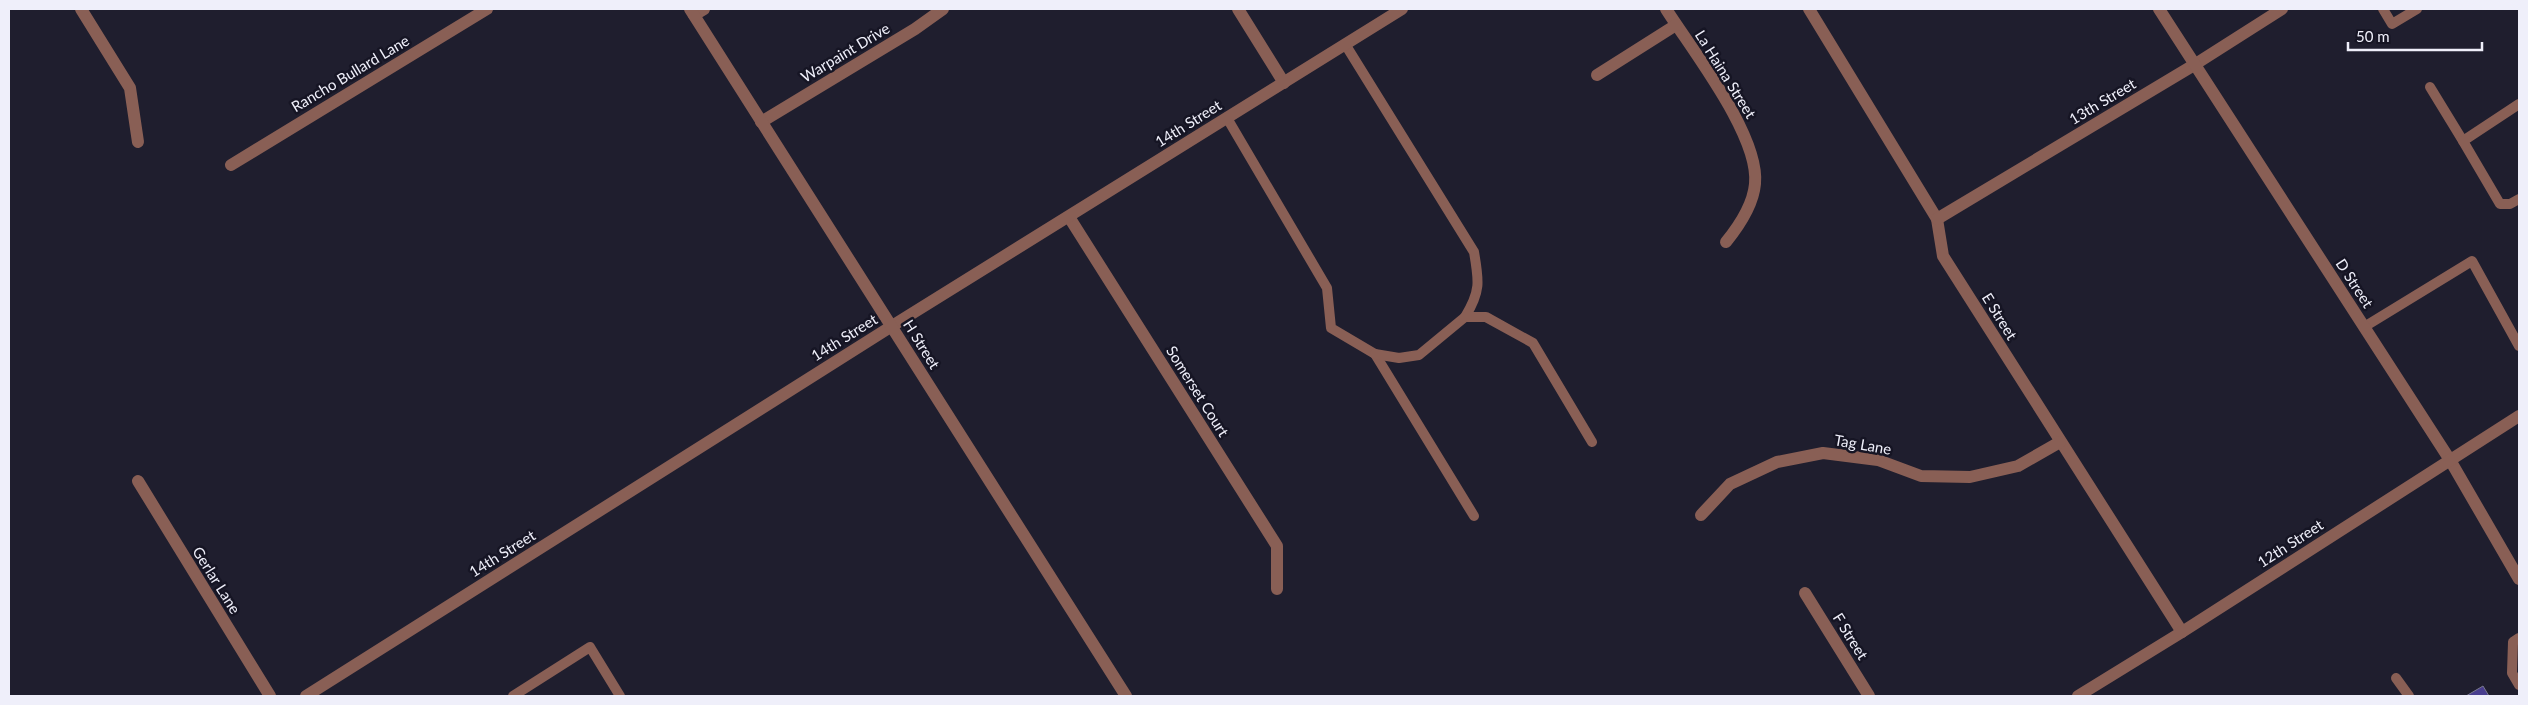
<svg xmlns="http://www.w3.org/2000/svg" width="2528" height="705" font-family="Lato,sans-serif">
  <rect width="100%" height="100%" fill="#1f1e2e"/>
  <polygon fill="#483d8e" stroke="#78788c" points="2483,686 2489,696 2466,696"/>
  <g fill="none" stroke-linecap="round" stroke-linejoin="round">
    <g stroke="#895f55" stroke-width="10">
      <polyline points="2383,9 2392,24 2417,9"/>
      <path d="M1345 44 1474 252C1479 281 1481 291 1465 317"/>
      <polyline points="2430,87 2463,141"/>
      <polyline points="2519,104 2463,141 2500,204 2510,204 2519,199"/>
      <polyline points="1227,118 1327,288 1331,328 1375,354 1474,516"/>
      <polyline points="2364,327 2472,261 2519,346"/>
      <polyline points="1375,354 1399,358 1419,355 1465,317 1486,317 1533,343 1592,442"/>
      <polyline points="2519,638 2513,642 2512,673 2519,685"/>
      <polyline points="2396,678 2409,696"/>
      <polyline points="513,696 590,647 620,696"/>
    </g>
    <g stroke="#895f55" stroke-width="12">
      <polyline points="81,9 130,88 138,142"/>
      <polyline points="1238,9 1284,83"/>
      <path d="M1666 9C1692 50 1760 136 1755 184 1753 206 1739 226 1726 242"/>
      <polyline points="1809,9 1937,219 1943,256 2182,632"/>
      <polyline points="694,15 704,9"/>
      <polyline points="1597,75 1676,25"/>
      <polyline points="761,122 915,29 943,9"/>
      <polyline points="231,165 487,9"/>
      <polyline points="1069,217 1277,546 1277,589"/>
      <polyline points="1937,219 2194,65 2282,9"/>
      <polyline points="138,481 270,696"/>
      <polyline points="1701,515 1730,484 1777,462 1823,453 1878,460 1921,476 1970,477 2018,466 2060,442"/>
      <polyline points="1805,593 1869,696"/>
      <polyline points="306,696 892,326 1402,9"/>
    </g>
    <g stroke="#895f55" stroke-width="12">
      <polyline points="690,9 1126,696"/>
      <polyline points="2159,9 2450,460 2519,579"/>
      <polyline points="2078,696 2182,632 2519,416"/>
    </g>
  </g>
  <g text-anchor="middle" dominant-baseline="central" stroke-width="5" stroke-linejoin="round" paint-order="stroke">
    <g font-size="15" fill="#efeffa" stroke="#161524">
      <text transform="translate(845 52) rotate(-31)">Warpaint Drive</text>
      <text transform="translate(350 73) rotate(-31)">Rancho Bullard Lane</text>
      <text transform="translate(1726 74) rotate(58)">La Haina Street</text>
      <text transform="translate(2102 101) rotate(-31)">13th Street</text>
      <text transform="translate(1188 123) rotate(-32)">14th Street</text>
      <text transform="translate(2355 283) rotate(57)">D Street</text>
      <text transform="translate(2000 316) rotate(58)">E Street</text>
      <text transform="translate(844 337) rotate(-32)">14th Street</text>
      <text transform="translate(922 344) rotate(58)">H Street</text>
      <text transform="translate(1198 391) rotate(58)">Somerset Court</text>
      <text transform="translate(1863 444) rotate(10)">Tag Lane</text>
      <text transform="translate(2290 543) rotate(-33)">12th Street</text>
      <text transform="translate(502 553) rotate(-32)">14th Street</text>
      <text transform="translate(217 580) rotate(58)">Gerlar Lane</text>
      <text transform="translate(1851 636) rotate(58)">F Street</text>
    </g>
  </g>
  <rect width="2528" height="705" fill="none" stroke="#efeffa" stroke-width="20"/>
  <path d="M2348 42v8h134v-8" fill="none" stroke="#efeffa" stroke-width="2.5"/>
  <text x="2356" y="42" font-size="15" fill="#efeffa" stroke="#161524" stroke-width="4" paint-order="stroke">50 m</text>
</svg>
